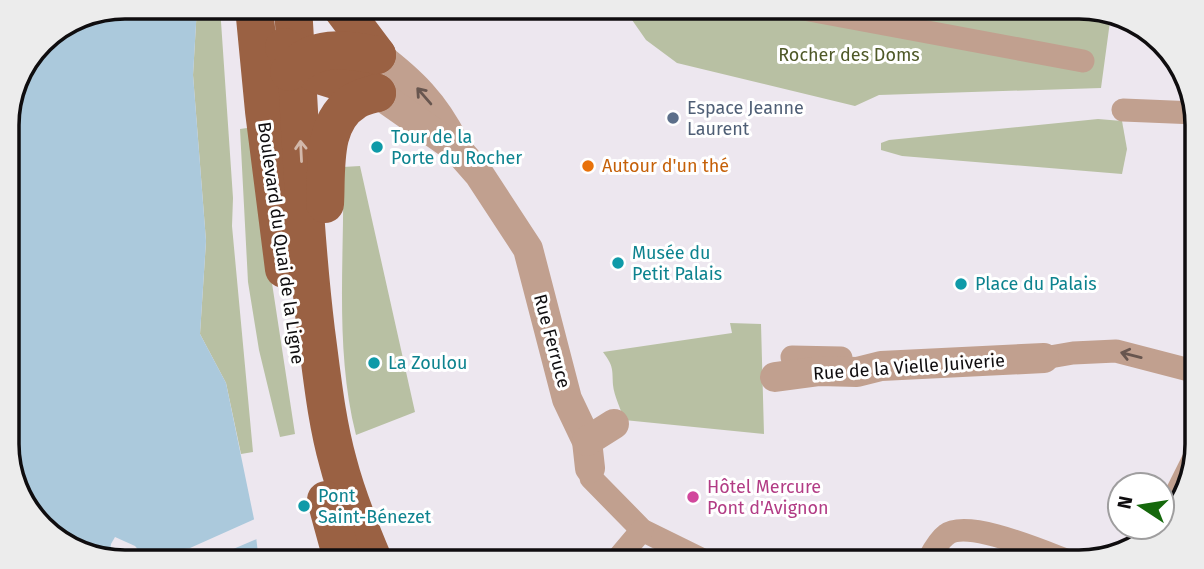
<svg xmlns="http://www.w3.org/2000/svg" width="1204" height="569" font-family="'Fira Sans',sans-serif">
  <rect width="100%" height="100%" fill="#ede7ef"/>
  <g fill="#b8c0a3">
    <polygon points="197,7 220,7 233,198 232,226 253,452 241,454 226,383 200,334 206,241 193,75"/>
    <polygon points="623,7 1079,7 1111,14 1101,88 879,95 855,106 677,63 646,40"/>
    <polygon points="1098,119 1122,121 1127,149 1122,174 902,156 881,150 881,143 889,140"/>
    <polygon points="254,127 268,257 295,434 280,437 259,350 248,282 240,129"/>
    <path d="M360 166 415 412 356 435C334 348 345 256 343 167Z"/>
    <path d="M730 323 761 324 764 434 624 420C621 409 614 396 613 385 612 369 614 367 603 352L732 333Z"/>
  </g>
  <polygon fill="#abc9dc" points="125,7 197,7 193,75 206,241 200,334 226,383 254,519 259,562 125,562 73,550 31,515 8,460 7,117 19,73 47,37"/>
  <g fill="#ede7ef">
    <polygon points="257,518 259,538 203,562 153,562 177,550 190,548"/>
    <polygon points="115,537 135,546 149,562 125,562 109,558 111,544"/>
  </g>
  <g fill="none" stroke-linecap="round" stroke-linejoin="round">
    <g stroke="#c1a08f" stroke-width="23">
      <polyline points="793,7 1083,61"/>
      <polyline points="1123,110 1196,113"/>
      <polyline points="792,357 841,358"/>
      <polyline points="1044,358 1073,353 1116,351 1197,372"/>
      <polyline points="590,468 591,478 642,530 707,562"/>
      <polyline points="1163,520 1193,460"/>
      <polyline points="615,562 642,530"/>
      <path d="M927 562C932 553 938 541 946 535 967 518 1046 553 1071 562"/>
    </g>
    <g stroke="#c1a08f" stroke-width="30">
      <path d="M377 55C412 82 434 103 454 143"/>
      <polyline points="377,93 457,149 479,174 528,249 567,399 587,441 590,468"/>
      <polyline points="775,377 820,371 857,372 881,366 1044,358"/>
      <polyline points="587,441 614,424"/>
    </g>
    <g stroke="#9a6143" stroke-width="38">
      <polyline points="254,7 264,111 284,269"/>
      <path d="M293 7C300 115 303 223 316 331 322 375 326 419 338 462 347 497 360 529 374 562"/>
      <polyline points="341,7 377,55"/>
      <polyline points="284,47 297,63 319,75 377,93"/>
      <path d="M289 72C313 44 344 49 377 55"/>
      <path d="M325 204C327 170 321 121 355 101 361 97 370 95 377 93"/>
      <polyline points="326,500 343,562"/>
    </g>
  </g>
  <defs><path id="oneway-shaft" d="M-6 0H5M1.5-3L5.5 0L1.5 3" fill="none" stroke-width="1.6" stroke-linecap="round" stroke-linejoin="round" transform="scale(1.75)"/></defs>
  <g stroke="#68564f">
    <use href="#oneway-shaft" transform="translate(424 96) rotate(-131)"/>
    <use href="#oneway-shaft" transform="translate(1131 355) rotate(-166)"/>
  </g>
  <use stroke="#d2b8aa" href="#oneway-shaft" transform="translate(301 151) rotate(-93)"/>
  <circle fill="#5c6f8a" stroke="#fff" stroke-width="2.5" cx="673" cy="118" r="7"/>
  <g fill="#0f9aa8" stroke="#fff" stroke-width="2.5">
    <circle cx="377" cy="147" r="7"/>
    <circle cx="618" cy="263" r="7"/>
    <circle cx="961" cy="284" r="7"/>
    <circle cx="374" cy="363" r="7"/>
    <circle cx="304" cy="506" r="7"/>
  </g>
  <circle fill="#e8710a" stroke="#fff" stroke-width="2.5" cx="588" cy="166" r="7"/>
  <circle fill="#d1479c" stroke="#fff" stroke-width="2.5" cx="693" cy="497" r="7"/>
  <g text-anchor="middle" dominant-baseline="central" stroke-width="6" stroke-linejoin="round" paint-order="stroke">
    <g font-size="18" fill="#4f5928" stroke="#fff">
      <text x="849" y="55">Rocher des Doms</text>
    </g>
    <g font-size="18" fill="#4e5e75" stroke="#fff" text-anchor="start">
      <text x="687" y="108">Espace Jeanne<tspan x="687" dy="21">Laurent</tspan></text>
    </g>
    <g font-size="18" fill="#0d838f" stroke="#fff" text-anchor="start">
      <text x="391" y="137">Tour de la<tspan x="391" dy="21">Porte du Rocher</tspan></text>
      <text x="632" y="253">Musée du<tspan x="632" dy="21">Petit Palais</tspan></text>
      <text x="975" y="284">Place du Palais</text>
      <text x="388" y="363">La Zoulou</text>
      <text x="318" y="496">Pont<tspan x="318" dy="21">Saint-Bénezet</tspan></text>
    </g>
    <g font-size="18" fill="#c56008" stroke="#fff" text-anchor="start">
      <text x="602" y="166">Autour d'un thé</text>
    </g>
    <g font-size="18" fill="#0f0d0f" stroke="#fff">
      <text transform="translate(281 243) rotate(82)">Boulevard du Quai de la Ligne</text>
      <text transform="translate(552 341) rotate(75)">Rue Ferruce</text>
      <text transform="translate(909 367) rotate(-4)">Rue de la Vielle Juiverie</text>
    </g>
    <g font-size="18" fill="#b23c85" stroke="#fff" text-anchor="start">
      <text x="707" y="487">Hôtel Mercure<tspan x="707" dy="21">Pont d'Avignon</tspan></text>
    </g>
  </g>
  <path d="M0 0H1204V569H0ZM125 19H1079A106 106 0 0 1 1185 125V444A106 106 0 0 1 1079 550H125A106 106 0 0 1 19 444V125A106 106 0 0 1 125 19Z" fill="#ececec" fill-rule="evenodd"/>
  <path fill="none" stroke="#0f0d0f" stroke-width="3.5" d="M125 19H1079A106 106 0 0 1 1185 125V444A106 106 0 0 1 1079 550H125A106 106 0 0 1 19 444V125A106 106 0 0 1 125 19Z"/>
  <g transform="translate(1141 506) rotate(282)"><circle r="33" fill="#ffffff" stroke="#9f9e9f" stroke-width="2"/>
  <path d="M0-5L12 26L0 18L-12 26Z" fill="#15680c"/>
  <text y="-10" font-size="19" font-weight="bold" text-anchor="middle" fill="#0f0d0f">N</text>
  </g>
</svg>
